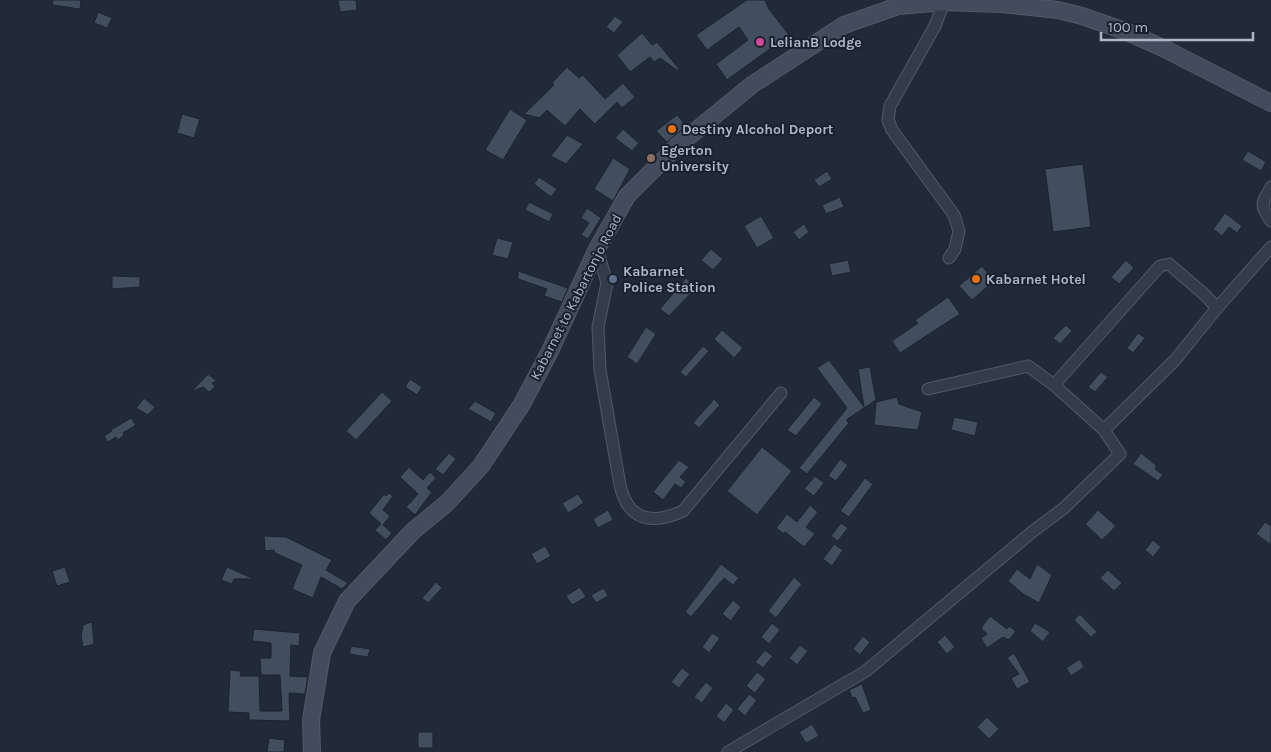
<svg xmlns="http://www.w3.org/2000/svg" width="1271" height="752" font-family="Karla,sans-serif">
  <rect width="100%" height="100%" fill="#212a39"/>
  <g fill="#424d5e" stroke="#1c2330">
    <polygon points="53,0 81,0 80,9 52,5"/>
    <polygon points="338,0 356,0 357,10 340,12"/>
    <polygon points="747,0 765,0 769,9 789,35 727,80 716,64 748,40 739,27 707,50 696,35"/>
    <polygon points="98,12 112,18 107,28 94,23"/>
    <polygon points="615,16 623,22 614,33 606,27"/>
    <polygon points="642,33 652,45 657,42 679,69 678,71 660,58 654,62 650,57 630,72 617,55"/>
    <polygon points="567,67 579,78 583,75 605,99 623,83 635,97 622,108 617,102 595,124 580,109 565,126 547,110 539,118 524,114 554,85 552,83"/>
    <polygon points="510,109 527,120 503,160 485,150"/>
    <polygon points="182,114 200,119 194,138 177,133"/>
    <polygon points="677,115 686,126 667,142 656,131"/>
    <polygon points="623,129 639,143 632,151 615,138"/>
    <polygon points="567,135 583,144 566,164 551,156"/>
    <polygon points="1248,151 1266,162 1261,171 1242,160"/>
    <polygon points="613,158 630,169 613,201 594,189"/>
    <polygon points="1083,164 1091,227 1053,232 1045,169"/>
    <polygon points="827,171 832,179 819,187 814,180"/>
    <polygon points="539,177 557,189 551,197 534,184"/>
    <polygon points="840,197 844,207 826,214 822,205"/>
    <polygon points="529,202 553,214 549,222 525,210"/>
    <polygon points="587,208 601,218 588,239 581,235 589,223 581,218"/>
    <polygon points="1225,213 1242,226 1237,233 1229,227 1222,236 1213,229"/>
    <polygon points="761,216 774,238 757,248 744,226"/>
    <polygon points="804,224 809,232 799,240 793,232"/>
    <polygon points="497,238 513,242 508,259 492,255"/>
    <polygon points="711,249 723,259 713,270 701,260"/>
    <polygon points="848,260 851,272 832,276 829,264"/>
    <polygon points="1126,260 1134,268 1119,284 1111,277"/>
    <polygon points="982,266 994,281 972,300 959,286"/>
    <polygon points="518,271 568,288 562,302 544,296 547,289 518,279"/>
    <polygon points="112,276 140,277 140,287 112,289"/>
    <polygon points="686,278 697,287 669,316 660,309"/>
    <polygon points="948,297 960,314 900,353 892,341 918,323 915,320"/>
    <polygon points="1066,325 1072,331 1060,344 1053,338"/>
    <polygon points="646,327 656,334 637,364 627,357"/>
    <polygon points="722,330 743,348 734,358 714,339"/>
    <polygon points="1138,333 1145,338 1133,353 1127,348"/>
    <polygon points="703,346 709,351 686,377 680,372"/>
    <polygon points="829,360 864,407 858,369 870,367 876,400 846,420 849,423 807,474 799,468 847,408 817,368"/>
    <polygon points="1101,372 1108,377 1095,392 1088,387"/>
    <polygon points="208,374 217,381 212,383 215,387 209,392 203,387 191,392"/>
    <polygon points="410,379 422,387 417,395 405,387"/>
    <polygon points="382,392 392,401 356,440 346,431"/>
    <polygon points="814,397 822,404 796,436 787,430"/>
    <polygon points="897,397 899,404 922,412 918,430 874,425 876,402"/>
    <polygon points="144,398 155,407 148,415 136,408"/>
    <polygon points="714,399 720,405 699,428 693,423"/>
    <polygon points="475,401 496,413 491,422 468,409"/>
    <polygon points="954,417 978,422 975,436 951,430"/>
    <polygon points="131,418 136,425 123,433 124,435 118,440 116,437 108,442 104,436 112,431 111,430"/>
    <polygon points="762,447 792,471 757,515 727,491"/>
    <polygon points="449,453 456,459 443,475 435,469"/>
    <polygon points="1141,453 1157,466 1155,469 1163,475 1158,481 1133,464"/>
    <polygon points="840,459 848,465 836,481 828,476"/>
    <polygon points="679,460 689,467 680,477 686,482 681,488 675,484 663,500 653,492"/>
    <polygon points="409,467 423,480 430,472 436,478 427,488 432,492 415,515 406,507 418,494 400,477"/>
    <polygon points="815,476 824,483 814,496 804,489"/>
    <polygon points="865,478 873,484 849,517 840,511"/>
    <polygon points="389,493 393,496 383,510 390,516 383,525 392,533 386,540 375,530 381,524 369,513 384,494 386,496"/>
    <polygon points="578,494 584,503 568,513 562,503"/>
    <polygon points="810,505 818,512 806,527 815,534 804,547 785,532 784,534 776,528 787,514 797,522"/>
    <polygon points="608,510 613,520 598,528 593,519"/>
    <polygon points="1098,510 1116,526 1102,540 1085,524"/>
    <polygon points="1265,522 1271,526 1271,545 1256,534"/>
    <polygon points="841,523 848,528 838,541 831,536"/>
    <polygon points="264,536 286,537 332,560 326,570 348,583 342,589 321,577 313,598 292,589 302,565 275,553 274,550 265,551"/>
    <polygon points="1153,540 1161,547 1153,557 1145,550"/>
    <polygon points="834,544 843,550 832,566 823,559"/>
    <polygon points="545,546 551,556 537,564 531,554"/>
    <polygon points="721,564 739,578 733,585 724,578 691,617 685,612"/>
    <polygon points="1037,564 1052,575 1039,603 1023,594 1008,581 1017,569 1030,579"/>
    <polygon points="65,567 70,582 57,586 52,571"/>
    <polygon points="227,567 254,579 234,579 232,584 221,580"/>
    <polygon points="1108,570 1122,583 1114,591 1100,578"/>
    <polygon points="794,577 802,584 776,618 768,611"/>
    <polygon points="436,582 442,588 428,603 422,598"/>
    <polygon points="580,587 586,597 572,605 566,596"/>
    <polygon points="604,588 608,596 596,603 591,595"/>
    <polygon points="733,600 741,607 731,621 722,614"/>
    <polygon points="1080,614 1097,632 1091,637 1074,620"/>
    <polygon points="990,616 1007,629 1009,626 1016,631 1009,640 1003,637 987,648 981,638 987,634 981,628"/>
    <polygon points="92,622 94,644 83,647 81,636 83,625"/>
    <polygon points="772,623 780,630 769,644 761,637"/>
    <polygon points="1035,623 1050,632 1043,642 1030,631"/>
    <polygon points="254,629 300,633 299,646 291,645 290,676 308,677 305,694 289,693 290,721 249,720 249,713 228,712 230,670 241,671 240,676 259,676 260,711 282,711 280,675 261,675 260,658 271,658 271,643 252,641"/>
    <polygon points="712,633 720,638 709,653 702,647"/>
    <polygon points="945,635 955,647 947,654 937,642"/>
    <polygon points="863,636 870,642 860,655 853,649"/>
    <polygon points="800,645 808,651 797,665 789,658"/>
    <polygon points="351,646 370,649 368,657 349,654"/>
    <polygon points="765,650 773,656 763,668 755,662"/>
    <polygon points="1014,653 1030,682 1017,689 1011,678 1019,674 1007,658"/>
    <polygon points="1080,659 1084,667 1071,676 1066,668"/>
    <polygon points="682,668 690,674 679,688 671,682"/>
    <polygon points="757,672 766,679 755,693 746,686"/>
    <polygon points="706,682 713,688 702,703 694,697"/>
    <polygon points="862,684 871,710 863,713 855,697 852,698 849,690"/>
    <polygon points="749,694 757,700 745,716 737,709"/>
    <polygon points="726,703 734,710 724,723 716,716"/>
    <polygon points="987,717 999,729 989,739 977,727"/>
    <polygon points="812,724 819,736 806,743 799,732"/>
    <rect x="418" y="732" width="15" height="16"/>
    <polygon points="269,738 285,740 284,752 267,752"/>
  </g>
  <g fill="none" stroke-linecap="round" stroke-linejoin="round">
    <defs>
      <g id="minor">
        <polyline points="944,2 935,26 890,106 888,120 892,130 954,215 959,231 955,249 949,258"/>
        <path d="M1271 187C1262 204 1259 204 1271 221"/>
        <path d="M597 249 607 283 598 327 600 370 620 485C628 521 652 525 683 511L781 393"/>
        <polyline points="1217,308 1271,247"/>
        <polyline points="928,389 1028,366 1054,385"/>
        <polyline points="728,752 866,671 1032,532 1064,508 1120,454 1104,430 1175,360 1217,308 1205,295 1169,264 1160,266 1054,385 1104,430"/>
      </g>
      <polyline id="secondary" points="312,752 311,720 322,653 347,601 413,531 447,503 481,466 522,404 550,351 597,249 627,196 676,147 753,84 844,25 898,6 944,2 1002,4 1058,10 1082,16 1125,31 1163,48 1271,103"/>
    </defs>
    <use href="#minor" stroke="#525a67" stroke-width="13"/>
    <use href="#secondary" stroke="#525a67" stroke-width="18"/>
    <use href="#minor" stroke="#353c49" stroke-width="11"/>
    <use href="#secondary" stroke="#434b5c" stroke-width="16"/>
  </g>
  <circle fill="#d1479c" stroke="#1a212e" stroke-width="2" cx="760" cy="42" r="5"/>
  <g fill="#e8710a" stroke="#1a212e" stroke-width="2">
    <circle cx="672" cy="129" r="5"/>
    <circle cx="976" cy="279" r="5"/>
  </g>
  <circle fill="#8d6e63" stroke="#1a212e" stroke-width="2" cx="651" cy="158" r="5"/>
  <circle fill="#5c6f8a" stroke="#1a212e" stroke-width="2" cx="613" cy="279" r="5"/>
  <g text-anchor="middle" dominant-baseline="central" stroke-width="4" stroke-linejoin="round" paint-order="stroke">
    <g font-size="14" font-weight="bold" fill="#afb7c5" stroke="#1a212e" text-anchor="start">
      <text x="770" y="42">LelianB Lodge</text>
      <text x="682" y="129">Destiny Alcohol Deport</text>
      <text x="661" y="150">Egerton<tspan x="661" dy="16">University</tspan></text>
      <text x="623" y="271">Kabarnet<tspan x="623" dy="16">Police Station</tspan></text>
      <text x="986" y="279">Kabarnet Hotel</text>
    </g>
    <g font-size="14" fill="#afb7c5" stroke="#1a212e">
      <text transform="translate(576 297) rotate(-63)">Kabarnet to Kabartonjo Road</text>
    </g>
  </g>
  <path d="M1101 32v8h152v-8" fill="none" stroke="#afb7c5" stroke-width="2.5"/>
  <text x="1108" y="32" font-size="15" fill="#afb7c5" stroke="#1a212e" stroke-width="4" paint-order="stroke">100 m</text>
</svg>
